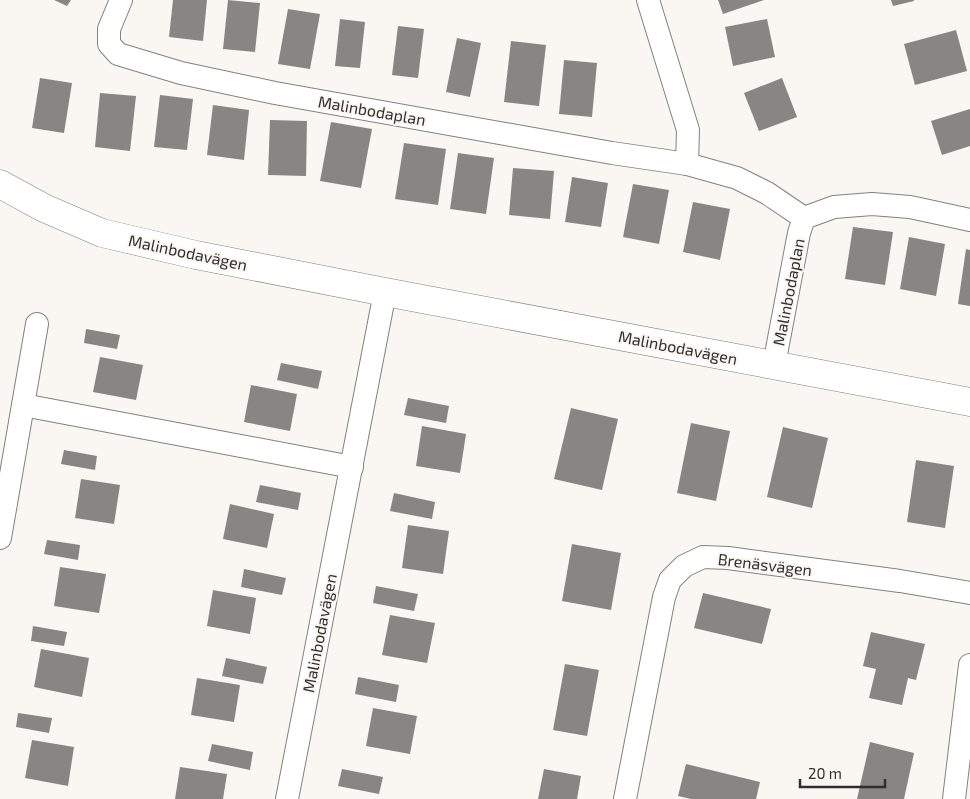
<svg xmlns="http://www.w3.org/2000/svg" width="970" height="799" font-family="'Exo 2',sans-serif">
  <rect width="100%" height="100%" fill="#faf7f3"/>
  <g fill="#898583">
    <polygon points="54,0 71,0 67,6"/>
    <polygon points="173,0 207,0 203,41 169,37"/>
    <polygon points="228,0 260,3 255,52 223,49"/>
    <polygon points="718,0 764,0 723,14"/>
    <polygon points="891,0 914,0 914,1 893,6"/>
    <polygon points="288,9 320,14 310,69 278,64"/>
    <polygon points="340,19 365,22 360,68 335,66"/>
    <polygon points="767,19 775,57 733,66 725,27"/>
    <polygon points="398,26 424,29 418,78 392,75"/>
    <polygon points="956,30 967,71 915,85 904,44"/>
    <polygon points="457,38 481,43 470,97 446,92"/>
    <polygon points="511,41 546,45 539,106 504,102"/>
    <polygon points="564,60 597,63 592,117 559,114"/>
    <polygon points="40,78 72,83 64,133 32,128"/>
    <polygon points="782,78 797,117 759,131 744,93"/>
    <polygon points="100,93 136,96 130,151 95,147"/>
    <polygon points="160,95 193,99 187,150 154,147"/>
    <polygon points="213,105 249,110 244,160 207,155"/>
    <polygon points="970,109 970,146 942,155 931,121"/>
    <polygon points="270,120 307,121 306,176 268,175"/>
    <polygon points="331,122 372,129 361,188 320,181"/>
    <polygon points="404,143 446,149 438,205 395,199"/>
    <polygon points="458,153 494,158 486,214 450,209"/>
    <polygon points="513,168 554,171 550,219 509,215"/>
    <polygon points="572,177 608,183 601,227 565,222"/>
    <polygon points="633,184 669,190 659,244 623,237"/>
    <polygon points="693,202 730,209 720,260 683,252"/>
    <polygon points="853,227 893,232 885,285 845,279"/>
    <polygon points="909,237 945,244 936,296 900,289"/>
    <polygon points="966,249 970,250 970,306 958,304"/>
    <polygon points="86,329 120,335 117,349 84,343"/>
    <polygon points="100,357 143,365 136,400 93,392"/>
    <polygon points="281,363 322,371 318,389 277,380"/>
    <polygon points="251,385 297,394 290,431 244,422"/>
    <polygon points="408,398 449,406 446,423 404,415"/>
    <polygon points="571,408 618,419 602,490 554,479"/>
    <polygon points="691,423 730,431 716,501 677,493"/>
    <polygon points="422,426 466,434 460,473 416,466"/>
    <polygon points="783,427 828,438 812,508 767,497"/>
    <polygon points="64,450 97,456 95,470 61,464"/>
    <polygon points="916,460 954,466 945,528 907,522"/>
    <polygon points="81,479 120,485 114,524 75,518"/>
    <polygon points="260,485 301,493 298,510 256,502"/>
    <polygon points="394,493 435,502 432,519 390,511"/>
    <polygon points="230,504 274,514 267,548 223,539"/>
    <polygon points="408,525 449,531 443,574 402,568"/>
    <polygon points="47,540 80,545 78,560 44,554"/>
    <polygon points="572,544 621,553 611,610 562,601"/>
    <polygon points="60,567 106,574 99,613 54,606"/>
    <polygon points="244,569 286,578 282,595 241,587"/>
    <polygon points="376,586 418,594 414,611 373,603"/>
    <polygon points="213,590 256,598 250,634 207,626"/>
    <polygon points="703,593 771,609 762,644 694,628"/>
    <polygon points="390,615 435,623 427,663 382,655"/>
    <polygon points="33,626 67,632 64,646 31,641"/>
    <polygon points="871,632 925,644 916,680 908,678 902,705 869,698 876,669 863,666"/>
    <polygon points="41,649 89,658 82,697 34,687"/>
    <polygon points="226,658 267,667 263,684 222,676"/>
    <polygon points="565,664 599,670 587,736 553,730"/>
    <polygon points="358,677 399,685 396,702 355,694"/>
    <polygon points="197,678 240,685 234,722 191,715"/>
    <polygon points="373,708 417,716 410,754 366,746"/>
    <polygon points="18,713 52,718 49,733 16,727"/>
    <polygon points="32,740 74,747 68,786 25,778"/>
    <polygon points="870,742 914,753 904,799 857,799"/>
    <polygon points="212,744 253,752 250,770 208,761"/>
    <polygon points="686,764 760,782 756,799 691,799 678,796"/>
    <polygon points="180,767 227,774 223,799 175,799"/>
    <polygon points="342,769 383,777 379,794 338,786"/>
    <polygon points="544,769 581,776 577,799 538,799"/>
  </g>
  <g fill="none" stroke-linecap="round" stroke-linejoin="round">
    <defs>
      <g id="street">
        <polyline points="121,0 109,29 109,44 118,54 181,73 275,93 612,153 687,164 737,178 767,193 804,218"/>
        <polyline points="648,0 688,130 687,164"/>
        <polyline points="774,365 799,233 804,218 834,207 872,204 910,207 970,220"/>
        <polyline points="23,405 352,467"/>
        <polyline points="0,538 37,324"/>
        <polyline points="287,799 385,292"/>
        <polyline points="625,799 664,597 670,580 684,566 703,557 728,558 900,581 970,593"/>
        <polyline points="954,799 970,665"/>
      </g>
      <polyline id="secondary" points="0,184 44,208 102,233 196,255 385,292 970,402"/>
    </defs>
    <use href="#street" stroke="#84827e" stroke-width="24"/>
    <use href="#secondary" stroke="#84827e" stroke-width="29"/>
    <use href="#street" stroke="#fff" stroke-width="22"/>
    <use href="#secondary" stroke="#fff" stroke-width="28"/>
  </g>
  <g text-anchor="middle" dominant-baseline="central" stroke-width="4" stroke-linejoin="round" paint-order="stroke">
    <g font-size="16" fill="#302f2d" stroke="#faf7f3">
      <text transform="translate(372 110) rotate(10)">Malinbodaplan</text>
      <text transform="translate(188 252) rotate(12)">Malinbodavägen</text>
      <text transform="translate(788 292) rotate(-79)">Malinbodaplan</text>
      <text transform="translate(678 347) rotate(11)">Malinbodavägen</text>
      <text transform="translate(765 564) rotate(7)">Brenäsvägen</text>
      <text transform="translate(319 633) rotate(-79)">Malinbodavägen</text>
    </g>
  </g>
  <path d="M800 779v8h85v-8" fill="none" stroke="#302f2d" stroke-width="2.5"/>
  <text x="808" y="779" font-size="15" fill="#302f2d" stroke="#faf7f3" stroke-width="4" paint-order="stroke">20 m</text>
</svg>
